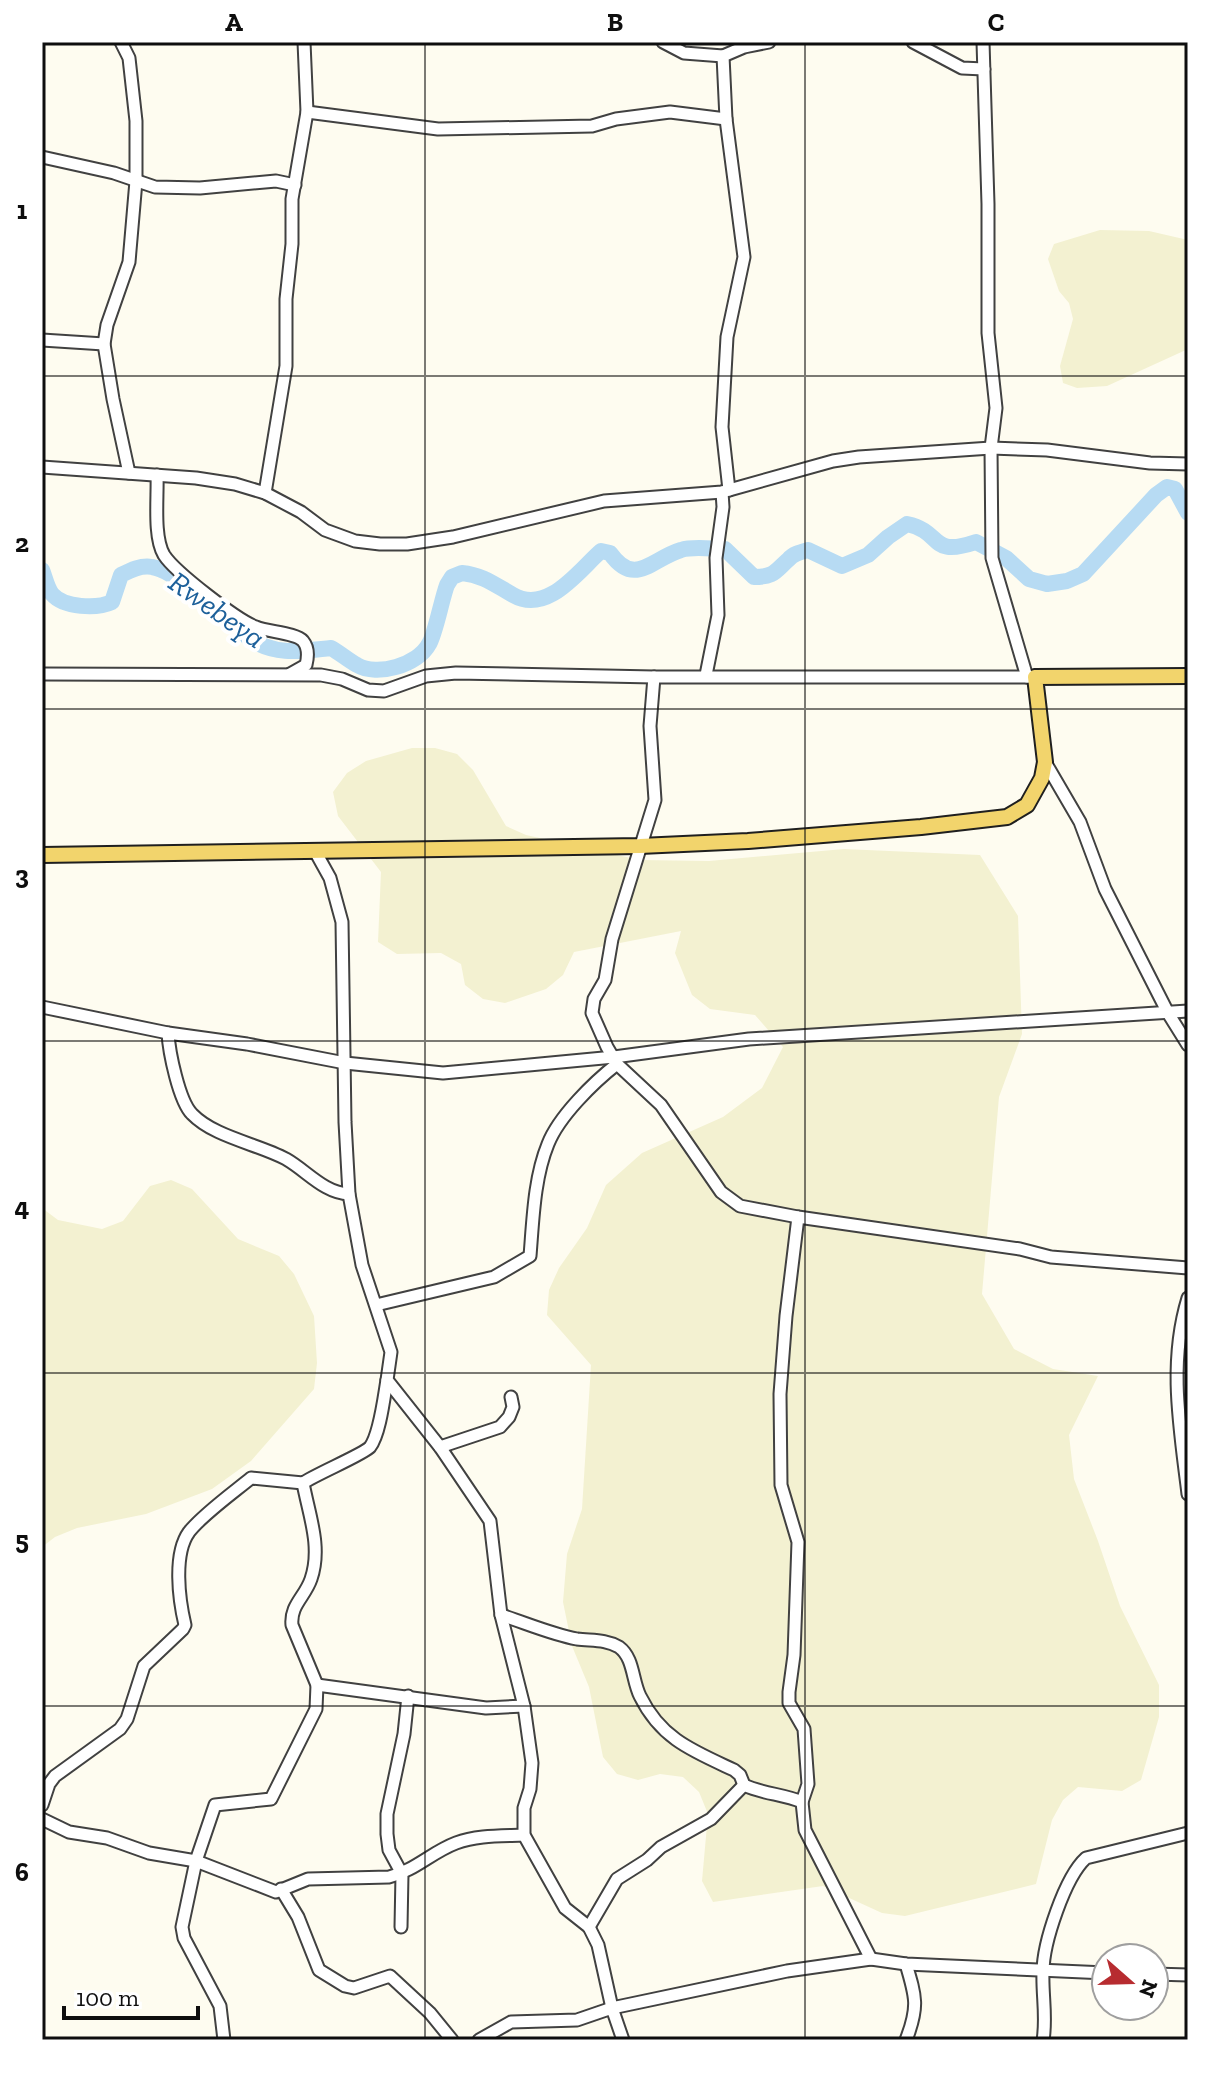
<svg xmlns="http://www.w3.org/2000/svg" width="1230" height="2082" font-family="'Zilla Slab',serif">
  <rect width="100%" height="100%" fill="#fefcf0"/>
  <g fill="#f3f1d1">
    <polygon points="1100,230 1149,231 1188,240 1188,349 1107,386 1077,388 1063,383 1060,366 1073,319 1069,303 1059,291 1048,259 1054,244"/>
    <polygon points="412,748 435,748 457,754 473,770 506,826 526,835 640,860 709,861 844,849 980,855 1018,916 1022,1034 999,1097 982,1294 1014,1349 1053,1369 1098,1376 1069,1435 1074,1479 1098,1541 1120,1606 1159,1685 1159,1717 1141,1780 1122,1791 1078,1787 1063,1800 1052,1820 1036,1884 905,1916 882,1913 823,1886 713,1902 702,1881 708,1814 699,1792 683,1777 660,1774 638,1780 617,1774 603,1757 589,1687 572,1646 563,1602 567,1554 582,1509 591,1365 547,1315 549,1290 559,1268 587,1228 606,1185 642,1153 723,1117 762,1088 783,1047 755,1015 710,1009 692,995 675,953 681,931 574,952 563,975 546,989 505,1003 483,999 465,985 461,964 441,953 397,954 378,942 381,872 338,816 333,792 347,773 366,761"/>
    <polygon points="171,1180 192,1189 238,1239 279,1256 294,1274 314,1316 317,1363 314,1389 251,1461 212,1489 146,1514 77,1528 55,1537 42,1547 42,1208 58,1220 102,1229 123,1221 150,1186"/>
  </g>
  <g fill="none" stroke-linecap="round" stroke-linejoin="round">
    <path stroke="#b7dbf3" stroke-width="16" d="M42 570C45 577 47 588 52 594 64 608 97 609 112 602L121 575C131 570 141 565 152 567 178 571 229 621 250 639 277 656 301 651 331 648 340 653 348 660 357 665 377 677 418 665 429 644 435 635 442 598 447 585L452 577 462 573C483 575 495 585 513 595 548 615 579 570 601 551L610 553C635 588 651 559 681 550 693 546 711 549 725 549L754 577C775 577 775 571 789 559 793 554 801 552 808 550L842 566 868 555 888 537 907 524C944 532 928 558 976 542L1006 558 1029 579 1047 584 1067 581 1083 574 1156 495 1167 487 1175 489 1188 513"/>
    <defs>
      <g id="minor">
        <polyline points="121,42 129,58 136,121 136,181 129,262 107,325 104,344 113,399 129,473"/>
        <polyline points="663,42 684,53 723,56"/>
        <polyline points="913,42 962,68 984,69"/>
        <polyline points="983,42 988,204 988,333 996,408 991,448 992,558 1027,677"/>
        <polyline points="307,112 438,129 592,126 616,119 670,112 726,119"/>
        <polyline points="42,157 114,173 155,187 200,188 276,181 295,185"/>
        <polyline points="42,340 104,344"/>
        <polyline points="42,467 196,478 235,484 265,493 301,512 325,530 355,541 380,544 407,544 453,537 604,501 722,492 833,461 859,457 991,448 1047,450 1150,463 1188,464"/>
        <path d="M157 475C158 496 153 537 164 555 175 572 237 620 256 627 268 632 296 633 303 641 308 647 308 657 306 665L290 674"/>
        <polyline points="729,490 722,427 727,337 744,257 726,119 723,56 744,47 769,42"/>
        <polyline points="265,493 286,366 286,299 292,244 292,199 307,112 304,42"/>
        <polyline points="42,674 321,675 342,679 368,690 384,691 426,676 456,673 654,677 1035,677"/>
        <polyline points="706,675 718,615 716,558 723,507 722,492"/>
        <polyline points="654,677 650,726 655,800 612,939 605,980 594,999 592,1013 607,1047 617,1064 661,1105 721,1192 740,1206 798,1217 1020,1249 1051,1257 1188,1268"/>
        <polyline points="1045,762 1080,822 1105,889 1168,1013 1188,1045"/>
        <polyline points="315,851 330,878 342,922 345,1122 349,1194 362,1265 391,1352 387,1380 440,1447 490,1521 501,1615 524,1706 532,1763 530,1789 524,1808 524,1835 565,1908 589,1927 598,1945 612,2008 787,1971 871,1959 906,1964 1106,1973"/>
        <polyline points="42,1007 168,1033 247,1044 345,1063 443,1073 614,1057 749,1039 1188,1011"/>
        <path d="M168 1033C169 1052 179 1101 192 1114 214 1137 258 1144 286 1159 307 1171 324 1193 349 1194"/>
        <polyline points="798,1217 786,1316 780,1394 781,1485 798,1542 794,1655 789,1692 789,1703 804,1729 808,1784 802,1802"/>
        <path d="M1188 1298C1168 1363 1180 1428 1188 1494"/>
        <path d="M376 1305 494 1277 530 1256C533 1220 534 1178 548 1144 559 1116 594 1082 617 1064"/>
        <polyline points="440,1447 500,1427 509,1417 513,1407 511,1397"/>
        <path d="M501 1615C526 1623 551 1634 577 1639 592 1641 605 1639 619 1647 634 1658 632 1680 640 1696 661 1739 693 1751 734 1770L740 1775 744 1785C763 1794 783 1794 802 1802L805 1830 871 1959"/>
        <polyline points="317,1685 486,1708 524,1706"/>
        <path d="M42 1805 49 1784 55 1776 120 1729 127 1719 144 1666 183 1629 185 1625C179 1600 173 1554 189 1532 202 1515 234 1492 251 1478L303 1483C316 1474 364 1454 370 1447 380 1434 384 1397 387 1380"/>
        <path d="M42 1819 69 1832 107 1838 149 1853 196 1861 276 1892 308 1879 389 1877C414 1871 432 1852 456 1843 477 1835 501 1836 524 1835"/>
        <polyline points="281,1889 298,1917 319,1970 345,1986 354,1988 390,1976 430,2013 452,2040"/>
        <polyline points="401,1927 402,1874 389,1850 387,1834 387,1814 404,1734 408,1696"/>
        <polyline points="589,1927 617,1879 647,1860 661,1847 711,1819 744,1785"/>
        <path d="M906 1964C916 1997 919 2007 906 2040"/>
        <polyline points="1154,1974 1188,1975"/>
        <path d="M224 2040 220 2006 184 1938 182 1927 196 1861 215 1805 271 1799 316 1709 317 1685 292 1625C290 1605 305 1597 311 1579 322 1547 309 1515 303 1483"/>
        <polyline points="479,2040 511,2022 577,2020 612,2008 623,2040"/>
        <path d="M1043 2040C1047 2018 1042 1994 1043 1972 1043 1943 1065 1877 1086 1858L1188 1833"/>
      </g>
      <polyline id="major" points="42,855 640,846 748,841 921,827 1007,817 1027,805 1042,778 1045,762 1035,677 1188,676"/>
    </defs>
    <use href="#minor" stroke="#414141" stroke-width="15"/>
    <use href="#major" stroke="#1f1f1f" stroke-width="18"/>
    <use href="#minor" stroke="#fff" stroke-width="11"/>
    <use href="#major" stroke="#f2d46c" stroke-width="14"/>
  </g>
  <path fill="none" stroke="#0e0e0e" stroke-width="2" stroke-opacity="0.55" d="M425 42V2040M805 42V2040M42 376H1188M42 709H1188M42 1041H1188M42 1373H1188M42 1706H1188"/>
  <g text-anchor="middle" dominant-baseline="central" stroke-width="8" stroke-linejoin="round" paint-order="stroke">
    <g font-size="30" font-style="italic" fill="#1d609a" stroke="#fff">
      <text transform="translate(217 610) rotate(35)">Rwebeya</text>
    </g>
  </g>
  <rect width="1230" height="2082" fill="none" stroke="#ffffff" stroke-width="88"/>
  <g transform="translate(1130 1982) rotate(110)"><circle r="38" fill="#ffffff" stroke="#9f9f9f" stroke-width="2"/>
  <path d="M0-6L14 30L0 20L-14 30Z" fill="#b72c30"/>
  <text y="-12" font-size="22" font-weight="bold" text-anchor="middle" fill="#0e0e0e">N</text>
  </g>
  <path d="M64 2006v12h134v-12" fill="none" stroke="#0e0e0e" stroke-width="4"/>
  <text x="76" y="2006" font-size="24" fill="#0e0e0e" stroke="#ffffff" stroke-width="6" paint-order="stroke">100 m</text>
  <rect x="44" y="44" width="1142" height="1994" fill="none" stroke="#0e0e0e" stroke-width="3"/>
  <g font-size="26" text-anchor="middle" font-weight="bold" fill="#0e0e0e">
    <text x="234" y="31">A</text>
    <text x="615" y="31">B</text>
    <text x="996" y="31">C</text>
    <text x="22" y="219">1</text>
    <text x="22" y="552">2</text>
    <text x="22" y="884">3</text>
    <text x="22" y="1216">4</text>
    <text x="22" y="1549">5</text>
    <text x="22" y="1881">6</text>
  </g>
</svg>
